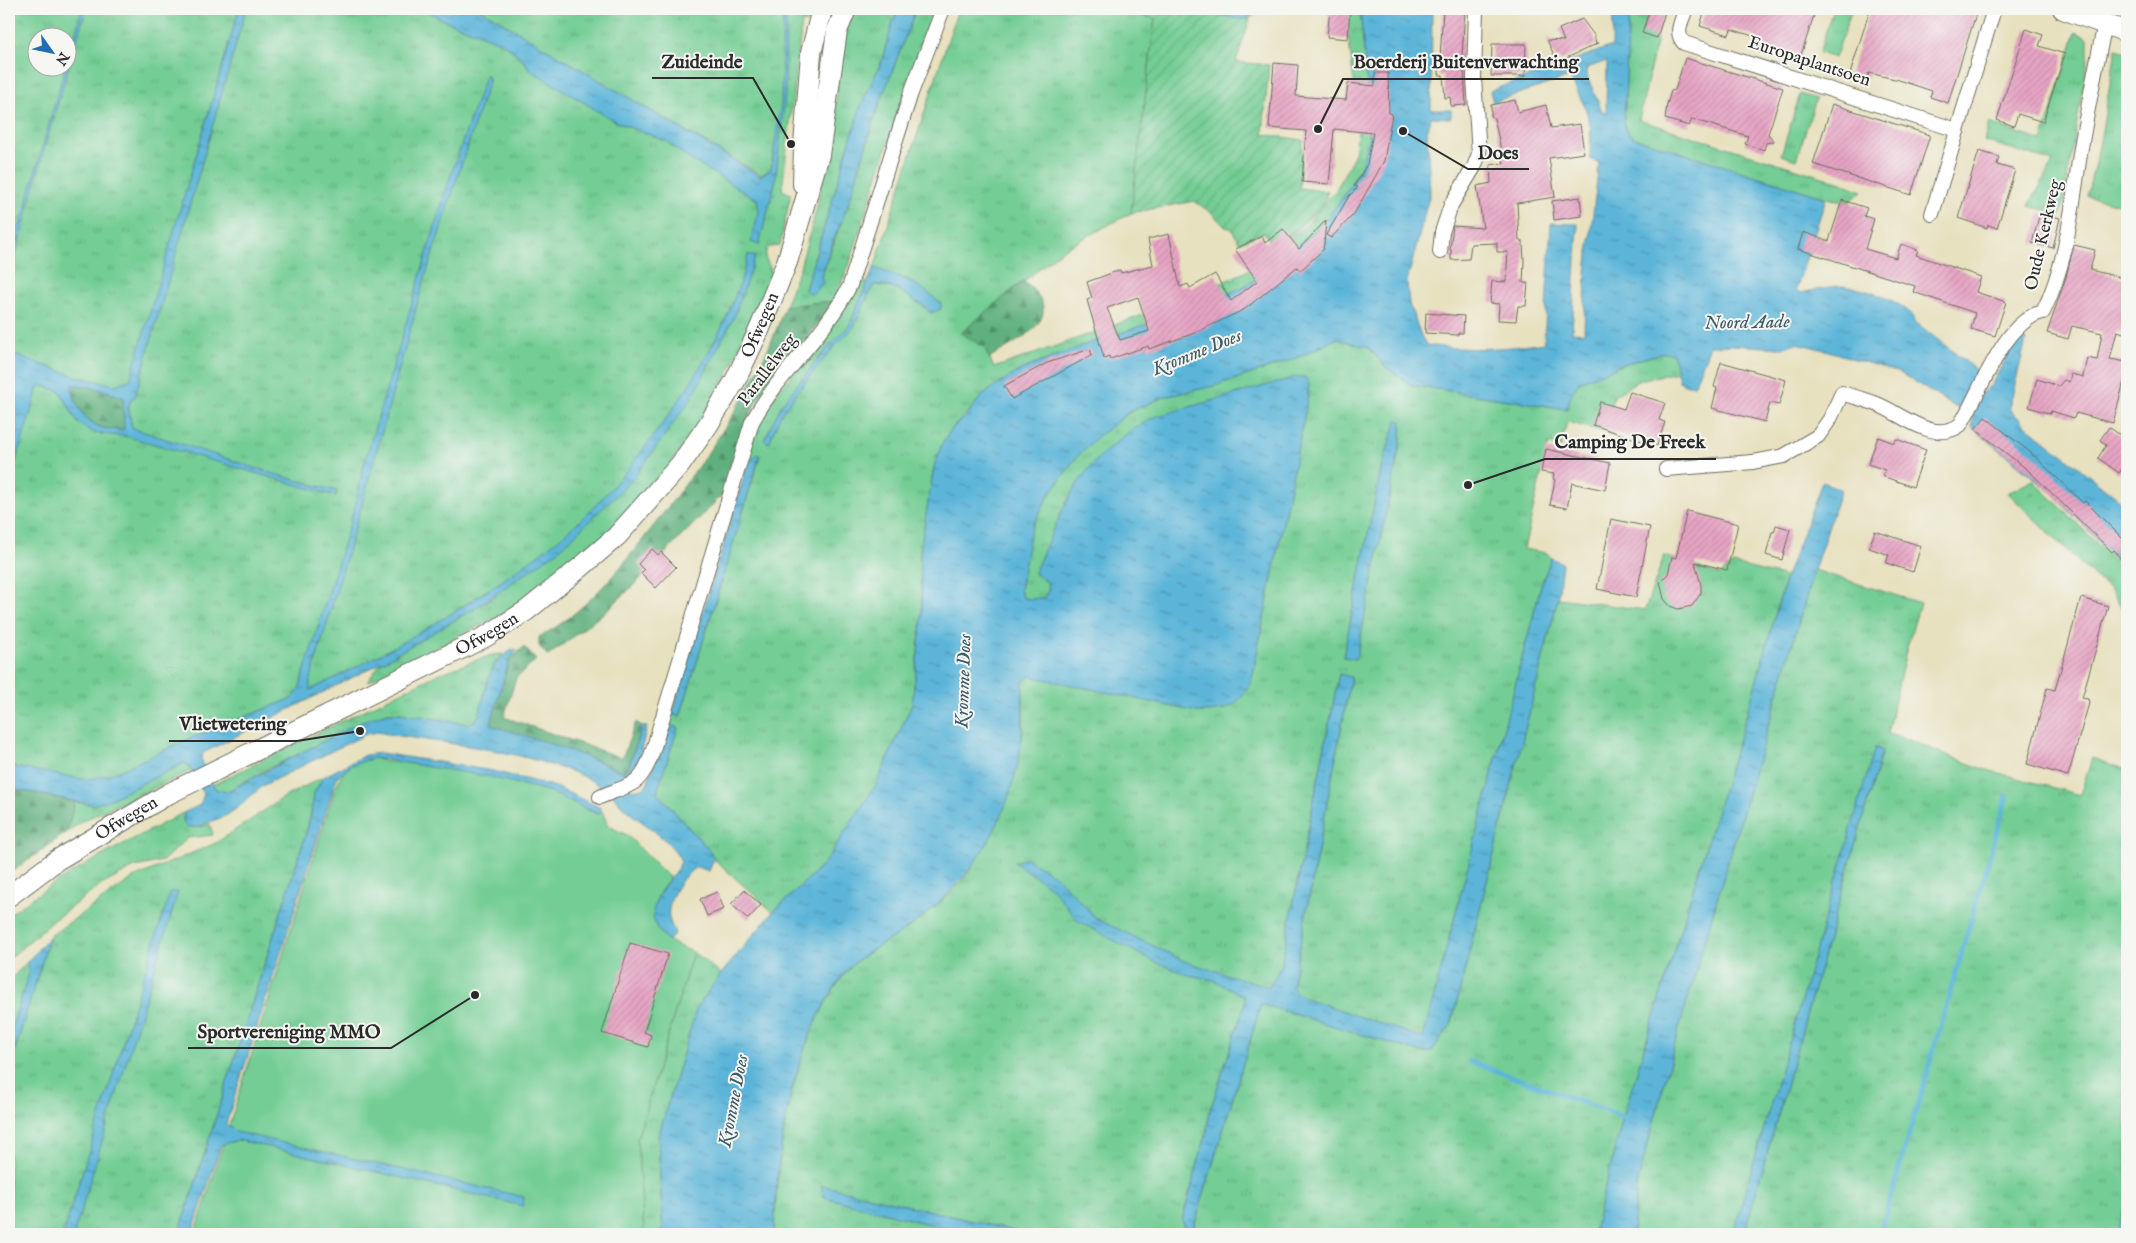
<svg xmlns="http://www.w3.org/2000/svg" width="2136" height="1243" font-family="'IM FELL English',serif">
  <defs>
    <pattern id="grass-tufts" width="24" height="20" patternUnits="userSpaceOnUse" patternTransform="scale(1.25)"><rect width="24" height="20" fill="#73cd94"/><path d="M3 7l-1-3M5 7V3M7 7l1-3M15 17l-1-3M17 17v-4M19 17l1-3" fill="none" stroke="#64b080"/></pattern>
    <pattern id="forest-firs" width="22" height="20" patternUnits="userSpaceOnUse" patternTransform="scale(1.25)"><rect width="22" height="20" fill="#5eb07e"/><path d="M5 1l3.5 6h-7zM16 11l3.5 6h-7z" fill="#4e8f67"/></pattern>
    <pattern id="garden-furrows" width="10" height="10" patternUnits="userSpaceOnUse" patternTransform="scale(1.25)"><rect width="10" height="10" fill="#73cd94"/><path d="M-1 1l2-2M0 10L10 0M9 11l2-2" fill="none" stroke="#64b080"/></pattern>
    <pattern id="water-ripples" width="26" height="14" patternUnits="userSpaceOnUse" patternTransform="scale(1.25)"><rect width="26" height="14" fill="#5cb5d9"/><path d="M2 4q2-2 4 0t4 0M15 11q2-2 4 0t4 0" fill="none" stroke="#4c93b0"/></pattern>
    <pattern id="building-hatch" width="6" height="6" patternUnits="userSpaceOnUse" patternTransform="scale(1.25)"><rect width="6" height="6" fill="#e6a4c3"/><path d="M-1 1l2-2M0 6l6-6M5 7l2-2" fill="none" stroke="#c58da8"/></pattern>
  </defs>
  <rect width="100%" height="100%" fill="#f6f6f2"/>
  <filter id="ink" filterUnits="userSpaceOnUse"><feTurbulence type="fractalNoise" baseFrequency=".02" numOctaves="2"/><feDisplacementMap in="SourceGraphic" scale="10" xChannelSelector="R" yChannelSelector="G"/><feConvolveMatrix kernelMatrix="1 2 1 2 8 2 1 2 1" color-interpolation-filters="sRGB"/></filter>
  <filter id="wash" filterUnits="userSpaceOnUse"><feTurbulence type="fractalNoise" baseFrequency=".0096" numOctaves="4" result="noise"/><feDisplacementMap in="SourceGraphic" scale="20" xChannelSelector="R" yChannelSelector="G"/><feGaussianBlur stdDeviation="1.12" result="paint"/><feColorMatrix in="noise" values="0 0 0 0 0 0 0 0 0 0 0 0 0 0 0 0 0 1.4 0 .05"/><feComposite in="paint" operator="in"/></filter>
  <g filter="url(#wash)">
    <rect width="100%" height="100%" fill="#e7e1bf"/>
    <g fill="url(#grass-tufts)" stroke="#4f7c60" fill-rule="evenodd">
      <path d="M9 9H424L441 19 503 43 520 57 532 71 616 122 666 141 688 158 769 206 775 183 610 87 480 9H815L813 23 802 22 782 190 791 194 780 245 767 248 765 257 772 272 728 374 690 437 660 478 614 529 551 581 501 615 367 682 381 663 496 596 487 590C432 628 363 667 302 694 264 711 224 724 186 741 160 752 122 775 95 779 69 782 34 771 9 766V484L38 385 60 391 78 423 129 436 132 428 128 407 132 398 130 380 115 385 92 387 9 354ZM38 38H68V68H38Z"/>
      <polygon points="853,9 899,9 893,22 881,63 861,105 805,290 821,277 849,202 875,116 916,9 936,9 913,66 848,268 833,301 785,306 800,267 816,211 833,127 844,27"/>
      <path d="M958 9H1127V11L1155 19 1131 213 1062 250 961 333 985 348 994 368 1190 298 1259 265 1307 224 1336 190 1355 153 1359 125 1345 9H1360L1370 116 1368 140 1361 167 1344 196 1321 225 1278 264 1245 286 1201 307 1087 344 1021 370 993 387 951 429 941 446 934 467 920 551 922 617 912 704 876 785 823 865 773 912 714 859 710 851 657 792 677 728 668 725 672 714 680 717 760 456 756 455 748 463C753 408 796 372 829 331 841 316 850 299 858 281L897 289 927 308 930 313 941 309 909 280 874 268Z"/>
      <polygon points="1629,9 1650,9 1642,32 1657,38 1639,120 1842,183 1862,191 1850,202 1826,198 1635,138 1627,133 1624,124"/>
      <polygon points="1833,9 1852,9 1835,58 1819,53"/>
      <polygon points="2076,32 2088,38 2088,59 2061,214 2029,206 2053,162 1984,141 1989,123 2042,141"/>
      <polygon points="2116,49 2127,52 2127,206 2087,196 2100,142"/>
      <polygon points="1800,94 1816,99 1796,160 1781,155"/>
      <path d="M1336 339 1368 347 1385 366 1411 385 1567 409 1571 394 1579 382 1626 363 1663 353 1673 352 1678 372 1639 380 1614 396 1601 431 1567 422 1561 447 1548 445 1524 549 1547 553 1551 558 1542 582 1423 1039 1302 997 1292 987 1351 678 1339 674 1281 966 1262 1004 1419 1052H1431L1451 1025 1558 598 1645 610 1664 556 1720 575 1733 564 1786 577 1755 687 1623 1117 1593 1234H1027L822 1186 824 1197 967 1234H774C777 1150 791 1044 844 975 863 950 894 940 917 921 935 907 956 891 969 872 977 860 981 843 987 830 998 805 1012 779 1019 753 1026 731 1022 704 1023 681L1030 676 1223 710 1230 706 1252 678 1309 392 1135 427 1109 449 1079 482 1034 573 1047 582 1049 589 1045 597 1034 599 1023 598 1020 590C1024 571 1025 549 1031 530 1033 523 1038 516 1041 510 1066 461 1110 415 1164 397 1180 392 1198 390 1215 385 1256 373 1298 360 1336 339ZM1401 421V440L1356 659 1343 657 1382 465ZM1244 997 1261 1004 1193 1230 1187 1231 1182 1220 1207 1131 1208 1117 1245 1003Z"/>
      <polygon points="2033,480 2118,564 2127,577 2127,604 2121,607 2110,589 2085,568 2008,493"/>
      <polygon points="1814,570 1920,603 1906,651 1887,734 1904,738 1980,768 2080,795 2092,758 2127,770 2127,1200 2117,1234 1744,1234 1882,751 1876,747 1733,1234 1633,1234 1637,1185 1676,1039"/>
      <polygon points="503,654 494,664 479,715 475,721 468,724 399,713 387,713 271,767 226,792 215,789 212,785 438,674 491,655"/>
      <polygon points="184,763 188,765 191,771 82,821 66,833 75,802 93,805 111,799"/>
      <path d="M323 777C312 796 312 812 306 833L179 1234H9V1069L50 936 133 878 216 843 286 796Z"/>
      <path d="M185 812 183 818 184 823C192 830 201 827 210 824L213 835 187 838 163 861 135 867 103 884 56 918 9 959V915C63 873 124 844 185 812Z"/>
      <polygon points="693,952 721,974 697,1007 658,1137 663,1234 644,1234 637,1139"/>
      <polygon points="27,962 29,973 9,1036 9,981"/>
    </g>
    <g fill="url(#forest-firs)" stroke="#446e54">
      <path d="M1023 281C1072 318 1020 339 989 358L985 348 961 333Z"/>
      <path d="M833 301 817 325 775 374 762 392 748 418 724 493 635 584 605 612 548 656 539 646V637C588 611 622 566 655 524 708 456 757 388 785 306Z"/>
      <path d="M72 385 87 386 123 397 124 430C116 429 107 430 100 427 84 421 73 401 72 385Z"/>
      <polygon points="524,647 536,660 516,678 504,717 622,758 636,722 642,726 628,769 623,772 594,759 492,726 491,723 509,660"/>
      <polygon points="9,788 75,802 66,833 9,874"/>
    </g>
    <polygon fill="url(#garden-furrows)" stroke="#4f7c60" points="1127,9 1203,9 1237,18 1250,19 1236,62 1269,65 1263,134 1303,140 1299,188 1328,191 1323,205 1276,250 1264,232 1240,243 1230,227 1225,227 1212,213 1194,201 1131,213 1155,19 1127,11"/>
    <path fill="#73cd94" stroke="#4f7c60" d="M374 758 386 762H439L505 775 564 792 602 811 608 826 627 835 670 878C653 897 647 923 668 940 675 946 685 948 693 952L637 1139 644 1234H195L335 789C345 765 350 764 374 758Z"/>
    <g fill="url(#water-ripples)" stroke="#447082" fill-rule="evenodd">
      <polygon points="82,9 86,9 46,143 9,280 9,264 65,68 68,68 68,60"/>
      <path d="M239 9H246L135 397 132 398 128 407 132 428 274 474 337 491 336 496 129 437 94 433 78 423 60 391 39 385 9 484V353L75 376 115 385 130 380ZM72 385 87 386 123 397 124 430C116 430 107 430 100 427 84 421 73 401 72 385Z"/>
      <polygon points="424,9 480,9 760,176 771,169 781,103 783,9 786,9 785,94 775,183 759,245 751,242 759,210 757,200 688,158 666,141 616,122 532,71 520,57 503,43 441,19"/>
      <polygon points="899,9 916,9 875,116 849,202 828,255 821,277 823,283 814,293 808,293 805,290 861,105 881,63 893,22"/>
      <path d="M1203 9H1259C1250 29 1219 13 1203 9Z"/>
      <path d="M1360 9H1432L1431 110H1451V118L1431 117 1427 129 1430 193 1407 282 1409 304 1422 338 1427 345C1467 351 1504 349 1544 343L1551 223 1578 224 1572 332 1584 333 1586 272 1599 163 1590 159 1591 128 1585 107 1570 77 1493 102 1490 91 1612 46 1613 9H1629L1624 124 1627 133 1635 138 1826 198 1796 290 1799 293C1813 291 1829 286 1842 286 1860 287 1910 302 1914 321L1979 372C1974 388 1970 399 1957 408L1900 373 1825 350 1796 343 1782 348 1732 345 1710 346 1694 385H1687L1679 381 1673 353H1663L1626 363 1579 382 1571 395 1567 409 1411 385 1385 366 1368 347 1336 339 1294 359 1260 371 1214 386 1164 397 1129 412 1094 440 1075 459 1049 495 1031 529 1020 590 1023 598 1034 599 1045 597 1049 589 1047 582 1034 573C1048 543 1060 510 1078 483 1095 457 1127 431 1154 417L1296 377H1305L1309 384 1307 402 1252 678C1242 706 1225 713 1197 712L1030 676 1023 681C1022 705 1024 729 1020 753 1007 823 973 879 916 922 893 941 861 951 843 975 790 1049 777 1146 774 1234H663L658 1137 697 1007 721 974 770 915 823 865 876 785 912 704 922 617 920 551 934 467 941 446 951 429 966 416 979 399 993 387 1021 370 1087 344 1200 307 1245 286 1278 264 1321 225 1344 196 1361 167 1368 140 1370 116ZM1607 61 1606 112 1602 111 1586 74 1587 68Z"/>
      <path d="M486 74 489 80 422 287 362 504 310 681V690C395 649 478 602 552 544 603 505 645 450 681 397 709 354 737 305 748 254L755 257 735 315 691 399 634 478 559 550 474 609 381 663 203 753 201 759 215 789 226 792 362 721 387 713H399L468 724 475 721 479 715C487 688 487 660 515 649L517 650 509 660 491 723 493 726C537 739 581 753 623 772L628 769 642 726 647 727 639 758 626 778 632 790 643 788 647 784 668 725 678 728 657 792 710 851 714 859 709 871 697 867C682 875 666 900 669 918 670 923 673 928 675 933L669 941C665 937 658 932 656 926 645 902 671 881 681 862 674 840 637 821 621 805 616 799 611 792 606 786H600C586 776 568 770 551 765 495 746 435 743 377 732L366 734 262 786 240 806 227 815 198 827H188L184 824 183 818 185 812 200 805 204 794 188 765 184 763 111 799 93 805 9 788V766L82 779 96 778 119 771 186 740 293 698 299 689 356 503 364 464 447 186Z"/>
      <path d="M874 268C903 278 918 282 941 304V309L930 313 926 308 897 289 874 284 853 328 834 347 797 392 780 416 769 443 764 440 782 404 822 354 849 326Z"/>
      <polygon points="2019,336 2026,341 2009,408 2023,423 2127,506 2127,570 2050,491 1972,427 1974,407 1982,393 1991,385"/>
      <polygon points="1397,420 1402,421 1401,440 1356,659 1343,657 1382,465"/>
      <polygon points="756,455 760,455 680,717 672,714 748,463"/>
      <polygon points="1822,482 1841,489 1814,570 1676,1039 1637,1185 1633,1234 1593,1234 1623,1117 1755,687 1786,577"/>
      <polygon points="1551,558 1562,563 1558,598 1451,1025 1431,1052 1419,1052 1261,1004 1193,1230 1187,1231 1182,1220 1207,1131 1208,1117 1245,1003 1244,996 1213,980 1188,975 1150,960 1078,921 1052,888 1014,862 1026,858 1057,877 1097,919 1189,963 1269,987 1281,966 1339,674 1351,677 1292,987 1302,997 1423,1038 1542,582"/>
      <polygon points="1875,747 1882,751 1744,1234 1733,1234"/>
      <polygon points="381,753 493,771 556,787 601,808 599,815 548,791 486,776 374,758 352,765 337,777 226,1124 236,1132 524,1197 523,1206 238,1140 221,1145 192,1234 179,1234 306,833 311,814 314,793 323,777 365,755"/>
      <polygon points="170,892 178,892 74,1234 63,1234"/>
      <polygon points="50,936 9,1069 9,1036 29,973 27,962"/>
      <polygon points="821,1185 1027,1234 967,1234 824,1197"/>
      <polygon points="2127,1200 2127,1234 2117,1234"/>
    </g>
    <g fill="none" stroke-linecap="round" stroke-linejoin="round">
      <g stroke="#5cb5d9" stroke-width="5">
        <polyline points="1469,1061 1623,1117"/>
        <polyline points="1880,1234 2007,796"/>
      </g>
    </g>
    <g id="blocks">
      <g fill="url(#building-hatch)" fill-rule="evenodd">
        <polygon points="1330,9 1350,9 1348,39 1327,37"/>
        <polygon points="1443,9 1465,9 1461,71 1464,70 1466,105 1451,106 1450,97 1445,98 1443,75 1439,75"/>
        <polygon points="1650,9 1666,9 1657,38 1642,33"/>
        <polygon points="1705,9 1816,9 1800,58 1754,43 1756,37 1731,29 1729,35 1700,26"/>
        <polygon points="1870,9 1960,9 1976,14 1948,103 1930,97 1932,91 1899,80 1869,73 1867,79 1850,74"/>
        <polygon points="1582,19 1594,35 1596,43 1599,43 1562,60 1555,57 1547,40 1564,41 1559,29"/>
        <polygon points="2026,29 2043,35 2039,46 2065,54 2043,122 2018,114 2014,126 1997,120"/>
        <polygon points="1492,44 1526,44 1525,76 1491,76"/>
        <polygon points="1685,58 1783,88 1768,134 1774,141 1766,143 1764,150 1745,144 1748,136 1715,126 1692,119 1689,126 1665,119 1667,104 1671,91 1675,90"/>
        <polygon points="1274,63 1298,65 1296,96 1346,100 1348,83 1375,86 1375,73 1388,73 1389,113 1392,114 1384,161 1354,214 1331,238 1326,235 1349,196 1358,187 1354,186 1367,164 1373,133 1334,129 1329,184 1302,182 1306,131 1269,128"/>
        <polygon points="1515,100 1518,112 1546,105 1551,128 1580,124 1584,153 1549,158 1555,197 1517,203 1519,241 1523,241 1524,261 1523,283 1528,283 1526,306 1518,306 1516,321 1498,320 1499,304 1490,303 1492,281 1506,282 1508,252 1497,252 1497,243 1471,244 1469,259 1451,260 1451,250 1450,250 1453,226 1483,228 1477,186 1491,183 1490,165 1504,163 1494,118 1491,116 1491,105"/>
        <polygon points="1832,104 1930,135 1911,195 1813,164"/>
        <polygon points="1979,151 1999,157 1997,165 2015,170 1997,228 1988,225 1987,228 1958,218"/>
        <polygon points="1580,197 1582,216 1554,220 1552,201"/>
        <polygon points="1842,200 1867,208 1864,216 1874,219 1865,249 1896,258 1901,244 1918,250 1916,255 1981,277 1976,292 2006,302 1995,336 1971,329 1975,313 1913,292 1915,286 1798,249 1803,232 1829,241"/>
        <polygon points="2040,213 2060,218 2053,248 2032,243"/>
        <path d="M1326 220 1324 245 1323 247 1324 249 1300 271 1297 267 1245 309 1195 333 1149 349 1148 346 1110 359 1109 356 1104 358 1087 300 1092 298 1087 282 1120 270 1121 273 1153 265 1148 239 1169 234 1180 287 1188 284 1190 288 1215 274 1231 301 1257 281 1235 249 1262 236 1265 243 1283 229 1299 249ZM1138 297 1149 331 1120 340 1107 308Z"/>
        <polygon points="2074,245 2095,250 2090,270 2127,279 2123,306 2127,307 2127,334 2117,331 2110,359 2127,362 2127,370 2113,423 2076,413 2074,418 2051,411 2050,414 2029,407 2037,379 2059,386 2064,380 2069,382 2071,374 2083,377 2087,358 2097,360 2102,333 2072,326 2068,339 2047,333 2066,277"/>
        <polygon points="1426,313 1464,316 1463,333 1458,333 1458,335 1425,333"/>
        <polygon points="1090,349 1092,355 1012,399 1004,386 1047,363"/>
        <polygon points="1721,362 1786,380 1779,405 1770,403 1765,422 1712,408 1717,388 1714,387"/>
        <polygon points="1630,392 1665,403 1659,420 1665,422 1657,446 1593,425 1600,402 1624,409"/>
        <polygon points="1985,417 2030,452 2083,503 2085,501 2127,543 2127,568 2114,550 2112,552 2029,471 1975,429"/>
        <polygon points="2109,427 2127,440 2127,461 2119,473 2098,458 2106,445 2100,440"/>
        <polygon points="1878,437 1894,443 1896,439 1926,450 1913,487 1882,476 1885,470 1868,464"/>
        <polygon points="1546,449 1610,463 1605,490 1572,483 1567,508 1550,505 1555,480 1553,479 1554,474 1541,472"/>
        <polygon points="1687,511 1738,524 1727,570 1695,562 1701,585 1701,593 1692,606 1678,609 1670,606 1664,599 1660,582 1668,574 1672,557 1676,558"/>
        <polygon points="1611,519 1650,527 1636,597 1597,589"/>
        <polygon points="1776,525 1790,529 1782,560 1766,555 1772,532 1774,532"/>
        <polygon points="1875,531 1921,546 1913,572 1886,563 1889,555 1869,548"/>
        <polygon points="652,549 658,555 661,552 676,567 656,588 641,573 644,570 638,564"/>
        <polygon points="2081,598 2108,606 2082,698 2088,699 2089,703 2068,776 2027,764 2047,688 2055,690"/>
        <polygon points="744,890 761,905 748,919 731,904"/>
        <polygon points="717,892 724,909 707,916 700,899"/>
        <polygon points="630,943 668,954 644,1032 651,1035 648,1047 602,1033"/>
      </g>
    </g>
  </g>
  <g filter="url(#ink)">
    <use href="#blocks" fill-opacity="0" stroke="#6d6b5f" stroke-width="1"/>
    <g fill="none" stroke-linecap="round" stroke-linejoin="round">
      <defs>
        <g id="street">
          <path d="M1686 9C1682 20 1674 33 1684 43L1957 130"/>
          <polyline points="1932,214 1994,9"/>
          <polyline points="1440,252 1442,232 1451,205 1474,167 1479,154 1474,78 1476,9"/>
          <path d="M1666 469 1753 462 1784 456 1818 436 1830 419 1842 393C1854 397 1867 400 1879 405 1903 415 1934 444 1960 425 1980 394 2004 320 2043 312 2067 264 2072 207 2080 154 2087 110 2096 67 2105 23"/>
          <path d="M600 797C611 792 623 789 633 783 650 772 655 741 661 723L752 422C779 372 825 336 850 285L911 93 943 9"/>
        </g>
        <g id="secondary">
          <polyline points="2063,9 2127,32"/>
          <polyline points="803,184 804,146 811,53 822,9"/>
          <path id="s1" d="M9 896 57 860 168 794 485 637 526 611 581 567 617 536 680 465 708 425 735 381 760 328 787 262 819 155 837 31 846 9"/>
        </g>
      </defs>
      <use href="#street" stroke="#6d6b5f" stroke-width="16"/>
      <use href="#secondary" stroke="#6d6b5f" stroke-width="22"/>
      <use href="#street" stroke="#fff" stroke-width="14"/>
      <use href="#secondary" stroke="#fff" stroke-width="20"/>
    </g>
  </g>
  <g text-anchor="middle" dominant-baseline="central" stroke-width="4" stroke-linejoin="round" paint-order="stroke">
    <g font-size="18" fill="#2b2b2b" stroke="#f6f6f2">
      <text transform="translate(1809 62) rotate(18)">Europaplantsoen</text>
      <text transform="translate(2044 235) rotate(-77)">Oude Kerkweg</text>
      <text stroke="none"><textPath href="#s1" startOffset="966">Ofwegen</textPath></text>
      <text transform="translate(768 370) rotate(-53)">Parallelweg</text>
      <text stroke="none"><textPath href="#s1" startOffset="546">Ofwegen</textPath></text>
      <text stroke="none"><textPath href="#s1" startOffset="141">Ofwegen</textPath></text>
    </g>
    <g font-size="19" font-style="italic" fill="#3c5b68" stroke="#f6f6f2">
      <text transform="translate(1747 323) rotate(-1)">Noord Aade</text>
      <text transform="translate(1197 353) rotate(-22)">Kromme Does</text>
      <text transform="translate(964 681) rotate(-88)">Kromme Does</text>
      <text transform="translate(734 1101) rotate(-79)">Kromme Does</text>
    </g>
  </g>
  <path fill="none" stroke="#2b2b2b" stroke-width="2" d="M791 144L753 78H652M1318 129L1343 79H1589M1403 131L1468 169H1529M1468 485L1545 459H1716M360 731L297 741H169M475 995L391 1048H188"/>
  <g fill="#2b2b2b" stroke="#f6f6f2" stroke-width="2">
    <circle cx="791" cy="144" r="5"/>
    <circle cx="1318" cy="129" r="5"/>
    <circle cx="1403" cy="131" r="5"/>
    <circle cx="1468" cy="485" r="5"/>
    <circle cx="360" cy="731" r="5"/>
    <circle cx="475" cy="995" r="5"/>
  </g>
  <g font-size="19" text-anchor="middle" font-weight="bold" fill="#2b2b2b" stroke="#f6f6f2" stroke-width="4" stroke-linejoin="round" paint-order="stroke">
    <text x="702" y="68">Zuideinde</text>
    <text x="1466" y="68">Boerderij Buitenverwachting</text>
    <text x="1498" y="159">Does</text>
    <text x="1630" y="448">Camping De Freek</text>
    <text x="233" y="730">Vlietwetering</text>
    <text x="289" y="1038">Sportvereniging MMO</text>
  </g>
  <rect width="2136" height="1243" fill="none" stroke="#f6f6f2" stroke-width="30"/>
  <g transform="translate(52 52) rotate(123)"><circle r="24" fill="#f6f6f2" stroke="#a5a5a2"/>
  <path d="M0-4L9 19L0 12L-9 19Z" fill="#1f6fb2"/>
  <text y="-8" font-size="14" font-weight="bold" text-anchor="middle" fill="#2b2b2b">N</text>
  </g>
</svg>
